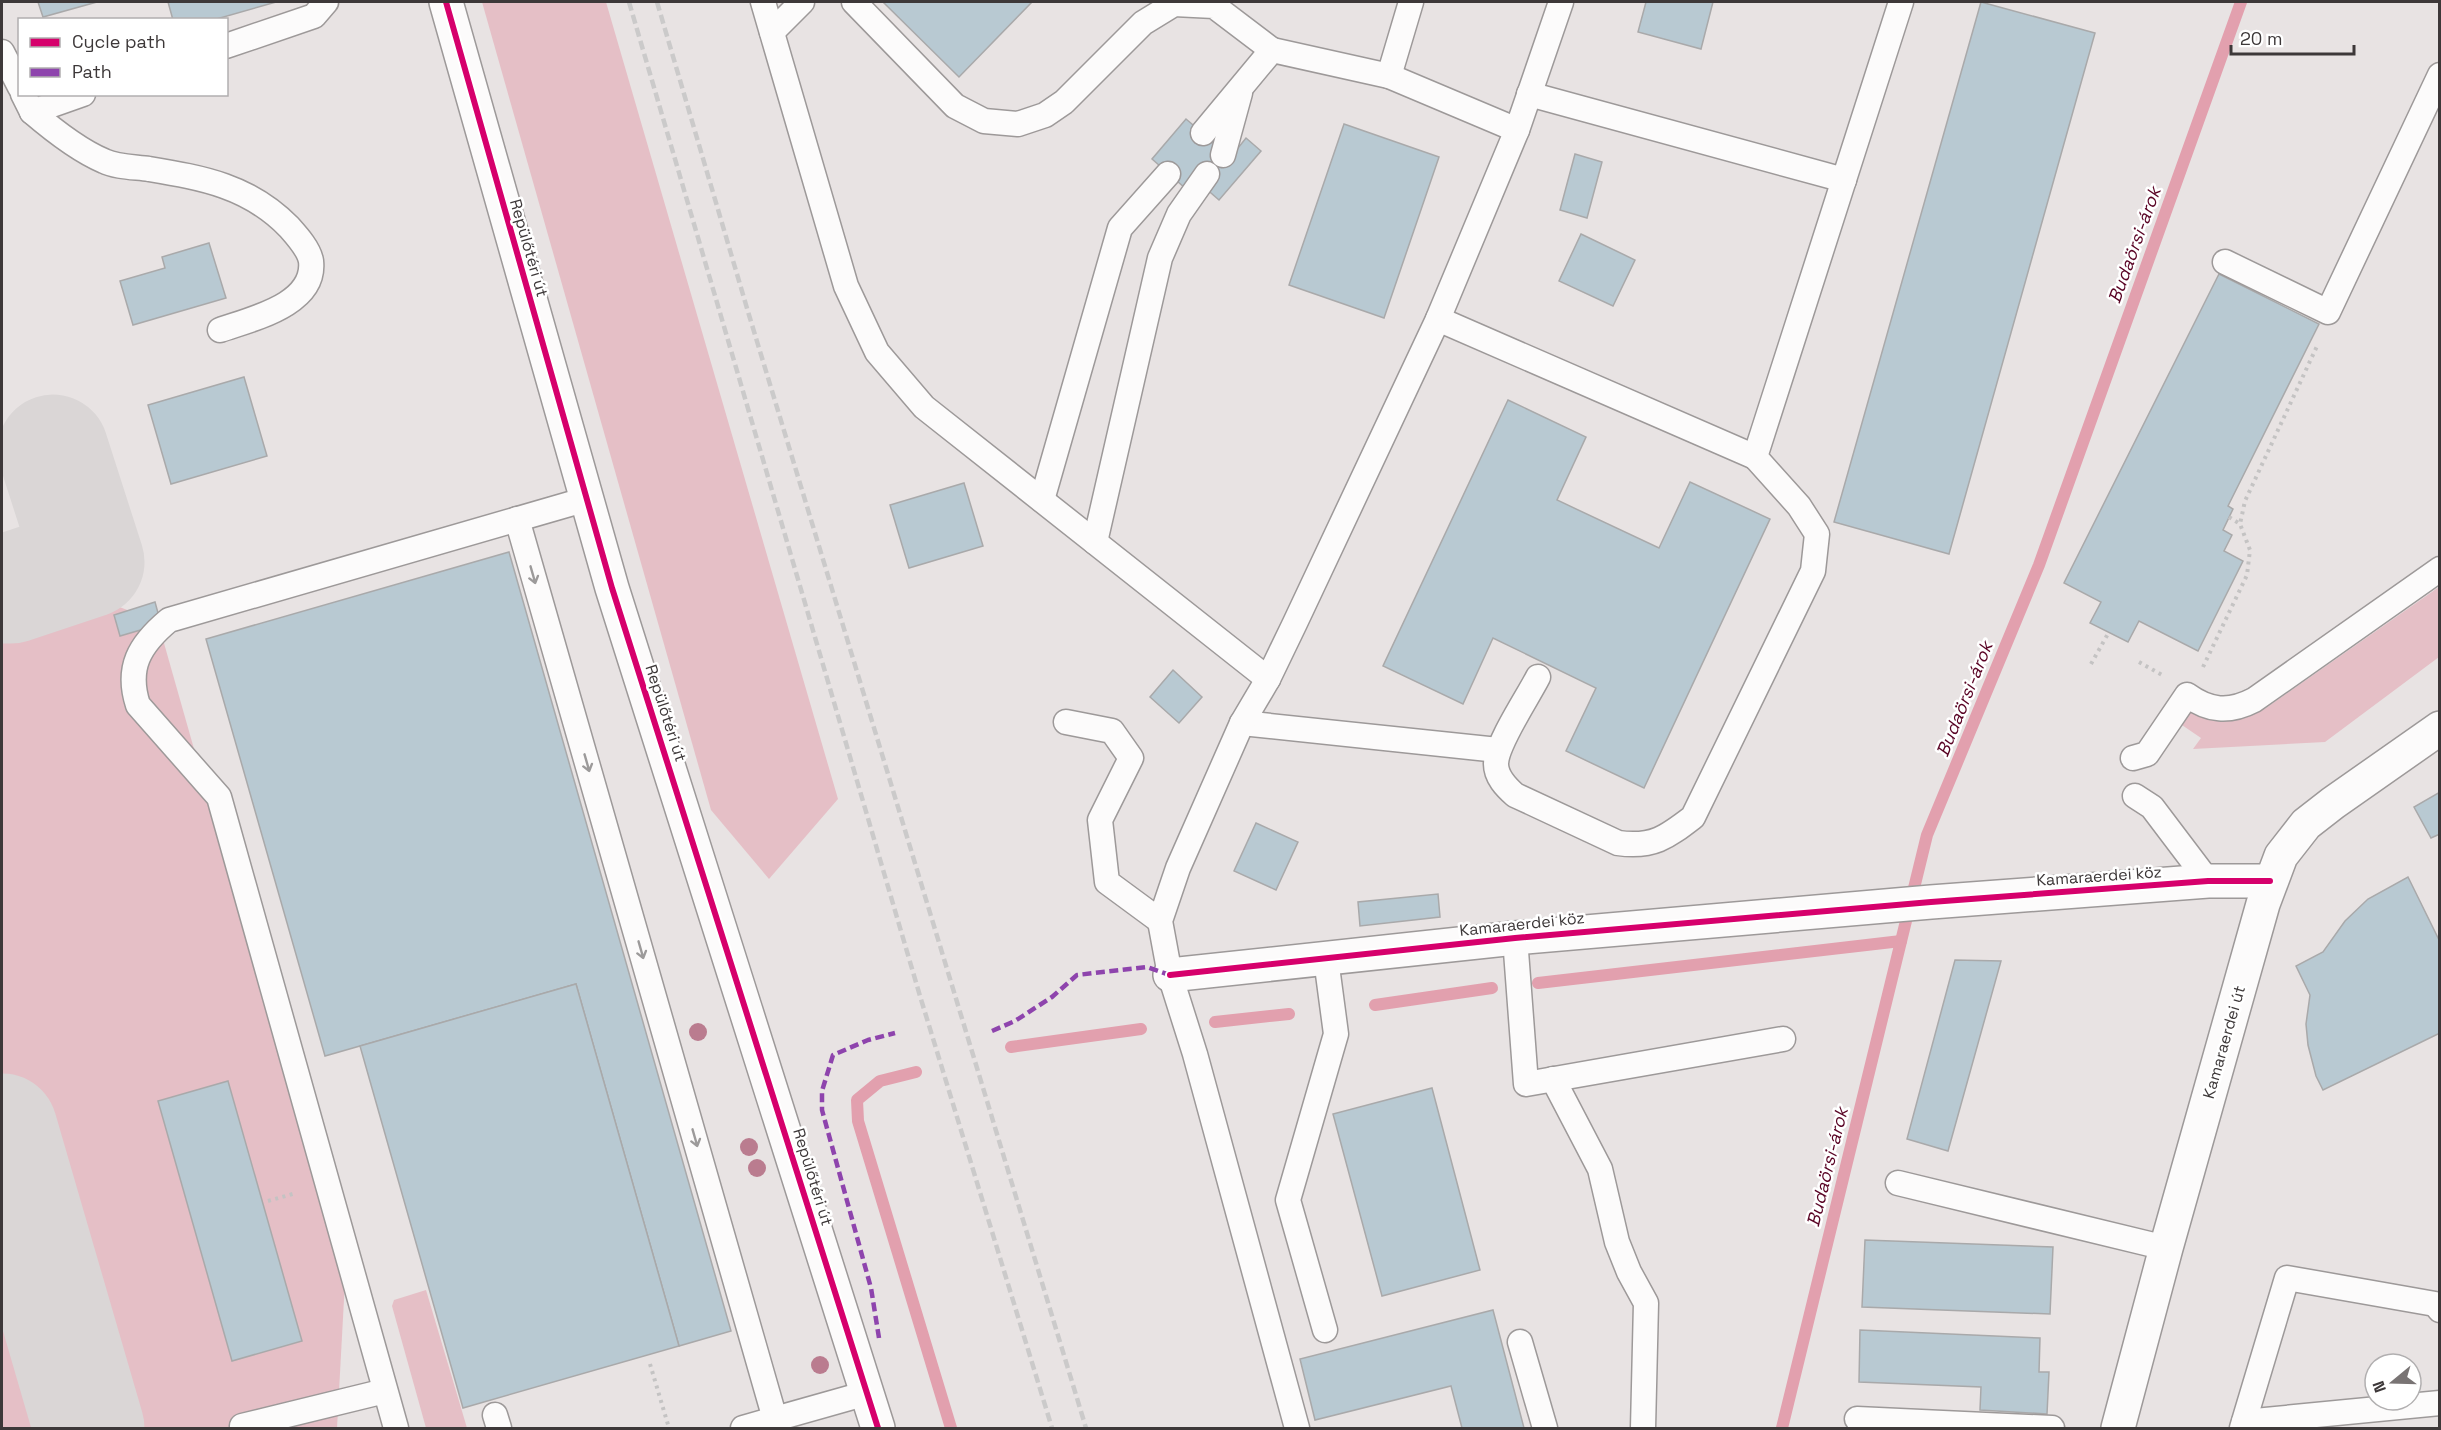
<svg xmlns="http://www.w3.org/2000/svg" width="2441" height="1430" font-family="'Space Grotesk',sans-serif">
  <rect width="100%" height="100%" fill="#e8e3e3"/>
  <g fill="#e5bfc6">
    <polygon points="482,2 606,2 838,799 769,879 711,810"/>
    <polygon points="53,581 158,622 345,1281 337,1428 2,1428 2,599"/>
    <polygon points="2439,587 2439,657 2325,742 2193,749 2201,738 2179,723 2190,706 2238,718 2266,708"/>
    <polygon points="426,1290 467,1428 426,1428 392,1306 394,1300"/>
  </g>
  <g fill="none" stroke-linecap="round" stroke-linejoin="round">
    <g stroke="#e2a0ae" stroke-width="12">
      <polyline points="1538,983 1901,941"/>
      <polyline points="1375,1005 1492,988"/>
      <polyline points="1215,1022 1289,1014"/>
      <polyline points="1011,1047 1141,1029"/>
      <polyline points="916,1072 880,1081 857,1100 858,1121 951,1428"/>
      <polyline points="1782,1428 1927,835 2039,565 2241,2"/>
    </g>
    <g stroke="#dad6d6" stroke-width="111">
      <polyline points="2,588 11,588 89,562 53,450"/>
      <polyline points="2,1129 89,1428"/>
    </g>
  </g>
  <g fill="#b8c9d2" stroke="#a9a9aa" stroke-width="1.5">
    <polygon points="38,2 97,2 43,17"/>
    <polygon points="168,2 276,2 213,20 173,20"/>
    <polygon points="883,2 1032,2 959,77"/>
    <polygon points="1646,2 1713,2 1701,49 1638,32"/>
    <polygon points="1981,2 2095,33 1949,554 1834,522"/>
    <polygon points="1186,119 1219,147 1226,163 1246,138 1261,151 1219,200 1204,187 1185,188 1152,159"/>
    <polygon points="1344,124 1439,157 1384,318 1289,285"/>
    <polygon points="1575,154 1602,162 1587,218 1560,210"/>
    <polygon points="1581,234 1635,260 1613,306 1559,281"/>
    <polygon points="209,243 226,298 133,325 120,281 165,268 162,257"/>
    <polygon points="2219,274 2319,324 2228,506 2233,509 2223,530 2232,535 2224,551 2243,561 2198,651 2139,621 2128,642 2090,623 2101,602 2064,583"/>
    <polygon points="244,377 267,456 171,484 148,405"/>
    <polygon points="1508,400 1586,437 1557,500 1659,548 1690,482 1770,519 1644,788 1566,751 1596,688 1493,638 1463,704 1383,666"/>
    <polygon points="964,483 983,546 909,568 890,505"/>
    <polygon points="509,552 731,1331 679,1346 576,984 325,1056 206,639"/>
    <polygon points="155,602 161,624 120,636 114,615"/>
    <polygon points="1173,670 1202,697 1179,723 1150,697"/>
    <polygon points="2440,792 2440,834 2431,838 2414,807"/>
    <polygon points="1256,823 1298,842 1276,890 1234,871"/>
    <polygon points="2408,877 2440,942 2440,1033 2323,1090 2316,1076 2308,1045 2306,1024 2310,995 2296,966 2323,952 2345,921 2368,899"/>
    <polygon points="1438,894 1440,917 1360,926 1358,902"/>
    <polygon points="1955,960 2001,961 1948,1151 1907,1139"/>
    <polygon points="576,984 679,1346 463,1408 360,1046"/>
    <polygon points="228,1081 302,1341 232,1361 158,1101"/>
    <polygon points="1432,1088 1480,1270 1382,1296 1333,1114"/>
    <polygon points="1865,1240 2053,1247 2050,1314 1862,1307"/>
    <polygon points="1493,1310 1524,1428 1462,1428 1451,1386 1315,1420 1300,1359"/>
    <polygon points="1860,1330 2040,1338 2039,1372 2049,1372 2047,1414 1980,1410 1981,1387 1859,1382"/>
  </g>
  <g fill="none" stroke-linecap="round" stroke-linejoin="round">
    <defs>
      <g id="service">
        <polyline points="763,2 846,286 877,352 924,407 1268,679"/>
        <polyline points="854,2 955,106 984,121 1018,124 1045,115 1064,102 1143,23 1174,4 1214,6 1272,50"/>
        <polyline points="772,32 802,2"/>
        <polyline points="226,46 314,16 326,2"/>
        <polyline points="2,52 20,87"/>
        <polyline points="1389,76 1411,2"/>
        <polyline points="23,94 32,112 83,94"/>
        <polyline points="1529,94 1844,180"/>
        <path d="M32 112C53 130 78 150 104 161 116 167 135 167 149 169 203 178 249 186 289 227 297 236 309 249 311 261 316 305 251 319 220 330"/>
        <polyline points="1203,133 1272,50 1389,76 1517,130"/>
        <polyline points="1223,155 1240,93"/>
        <polyline points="2225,262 2328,312 2440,75"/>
        <polyline points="1438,319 1755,457"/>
        <polyline points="1042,500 1120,228 1168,174"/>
        <polyline points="517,519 775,1419"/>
        <polyline points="1095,542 1160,258 1179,214 1207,174"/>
        <path d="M1538 677C1528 697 1496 744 1496 764 1496 777 1506 787 1515 795L1618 843C1653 848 1667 837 1693 817L1813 571 1817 534 1799 506 1755 457 1901 2"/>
        <polyline points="1066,722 1112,731 1131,758 1100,820 1107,882 1160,921"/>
        <polyline points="1242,723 1498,750"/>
        <path d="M2133 758 2147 754 2187 695C2209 711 2229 713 2254 700L2440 569"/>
        <polyline points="2135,796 2152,807 2208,881"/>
        <polyline points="1515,938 1526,1084 1783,1039"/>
        <polyline points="1553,1079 1600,1169 1617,1242 1629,1272 1646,1303 1643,1428"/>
        <polyline points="1898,1183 2166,1248"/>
        <polyline points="1325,1330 1288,1200 1336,1034 1326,959"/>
        <polyline points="1520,1342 1545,1428"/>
        <polyline points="495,1415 499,1428"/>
        <polyline points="1857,1419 2052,1428"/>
        <polyline points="2244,1422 2440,1403"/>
        <polyline points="242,1426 385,1391"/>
        <path d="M396 1428 219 797 138 705C126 668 139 645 169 620L587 499"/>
        <polyline points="743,1428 867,1393"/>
        <polyline points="1297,1428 1195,1054 1170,975 1160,921 1178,868 1242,723 1268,679 1295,623 1438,319 1517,130 1561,2"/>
        <polyline points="2242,1428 2287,1278 2435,1304 2440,1310"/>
      </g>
      <polyline id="minor" points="1170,975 1515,938 1931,902 2208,881 2270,881"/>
      <g id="tertiary">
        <polyline points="446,2 612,588 878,1428"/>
        <polyline points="2118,1428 2166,1248 2263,904 2281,856 2306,824 2333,803 2440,728"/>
      </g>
    </defs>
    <use href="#service" stroke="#9d9999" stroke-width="27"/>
    <use href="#minor" stroke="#9d9999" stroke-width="36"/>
    <use href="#tertiary" stroke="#9d9999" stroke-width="36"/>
    <g stroke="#c4c3c3" stroke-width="4" stroke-dasharray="3 4.5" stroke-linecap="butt">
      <polyline points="2229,517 2240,524"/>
      <polyline points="2139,662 2162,675"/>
      <polyline points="2091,664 2109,632"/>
      <polyline points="2203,667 2247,575 2250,550 2240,524 2245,501 2318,344"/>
      <polyline points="268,1201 296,1193"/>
      <polyline points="650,1364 669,1428"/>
    </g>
    <use href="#service" stroke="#fcfbfb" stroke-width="24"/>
    <use href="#minor" stroke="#fcfbfb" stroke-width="33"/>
    <use href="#tertiary" stroke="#fcfbfb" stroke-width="33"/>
    <g stroke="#cbcaca" stroke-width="4.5" stroke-dasharray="9 4.5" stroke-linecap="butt">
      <polyline points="629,2 920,996 1052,1428"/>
      <polyline points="657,2 749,315 1086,1428"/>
    </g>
    <g stroke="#8e44ad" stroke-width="4.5" stroke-dasharray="9 4.5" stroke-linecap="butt">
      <polyline points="992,1031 1015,1021 1052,997 1077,975 1147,967 1170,975"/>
      <polyline points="879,1338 871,1288 822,1110 822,1091 833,1055 868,1040 895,1033"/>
    </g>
    <defs>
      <g id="cycleway">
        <polyline points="446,2 612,588 878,1428"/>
        <polyline points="1170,975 1515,938 1931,902 2208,881 2270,881"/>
      </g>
    </defs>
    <use href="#cycleway" stroke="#fff" stroke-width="10"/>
    <use href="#cycleway" stroke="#d6006c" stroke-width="6"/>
  </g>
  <g fill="#ba7c8f">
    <circle cx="698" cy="1032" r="9"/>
    <circle cx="749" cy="1147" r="9"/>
    <circle cx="757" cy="1168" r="9"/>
    <circle cx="820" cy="1365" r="9"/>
  </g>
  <defs><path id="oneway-shaft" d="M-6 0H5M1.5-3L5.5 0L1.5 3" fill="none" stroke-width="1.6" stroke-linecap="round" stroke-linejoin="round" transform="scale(1.5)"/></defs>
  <g stroke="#9c9a9a">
    <use href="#oneway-shaft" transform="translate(533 575) rotate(74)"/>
    <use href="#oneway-shaft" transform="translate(587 763) rotate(74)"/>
    <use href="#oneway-shaft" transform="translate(641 950) rotate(74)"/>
    <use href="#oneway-shaft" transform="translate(695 1138) rotate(74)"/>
  </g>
  <g text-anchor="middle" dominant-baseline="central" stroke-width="5" stroke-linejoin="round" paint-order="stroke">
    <g font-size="16" fill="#3d3839" stroke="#fff">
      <text transform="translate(529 248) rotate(74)">Repülőtéri út</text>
      <text transform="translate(666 713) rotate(72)">Repülőtéri út</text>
      <text transform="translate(2099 876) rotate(-4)">Kamaraerdei köz</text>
      <text transform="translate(1522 924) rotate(-6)">Kamaraerdei köz</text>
      <text transform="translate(2224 1042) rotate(-74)">Kamaraerdei út</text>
      <text transform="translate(813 1177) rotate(73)">Repülőtéri út</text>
    </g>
    <g font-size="18" font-style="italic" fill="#590324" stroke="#fff">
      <text transform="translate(2134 245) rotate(-70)">Budaörsi-árok</text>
      <text transform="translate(1964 699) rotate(-68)">Budaörsi-árok</text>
      <text transform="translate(1827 1167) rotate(-76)">Budaörsi-árok</text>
    </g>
  </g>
  <rect width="2441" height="1430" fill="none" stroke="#3d3839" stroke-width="6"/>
  <rect x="18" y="18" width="210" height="78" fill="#ffffff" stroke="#b1afb0" stroke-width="1.5"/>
  <rect x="30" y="38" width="30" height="9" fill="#d6006c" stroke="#b1afb0" stroke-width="1.5"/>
  <text x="72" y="48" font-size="18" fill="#3d3839">Cycle path</text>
  <rect x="30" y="68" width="30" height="9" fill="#8e44ad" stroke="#b1afb0" stroke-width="1.5"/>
  <text x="72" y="78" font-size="18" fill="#3d3839">Path</text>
  <g transform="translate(2393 1382) rotate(251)"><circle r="28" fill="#ffffff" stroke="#b1afb0" stroke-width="1.5"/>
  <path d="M0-4.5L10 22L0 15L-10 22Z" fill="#797474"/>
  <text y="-9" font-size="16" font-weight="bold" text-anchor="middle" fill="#3d3839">N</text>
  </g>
  <path d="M2231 45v9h123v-9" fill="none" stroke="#3d3839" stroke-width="3"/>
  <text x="2240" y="45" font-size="18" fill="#3d3839" stroke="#ffffff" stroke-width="4.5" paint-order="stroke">20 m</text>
</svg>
